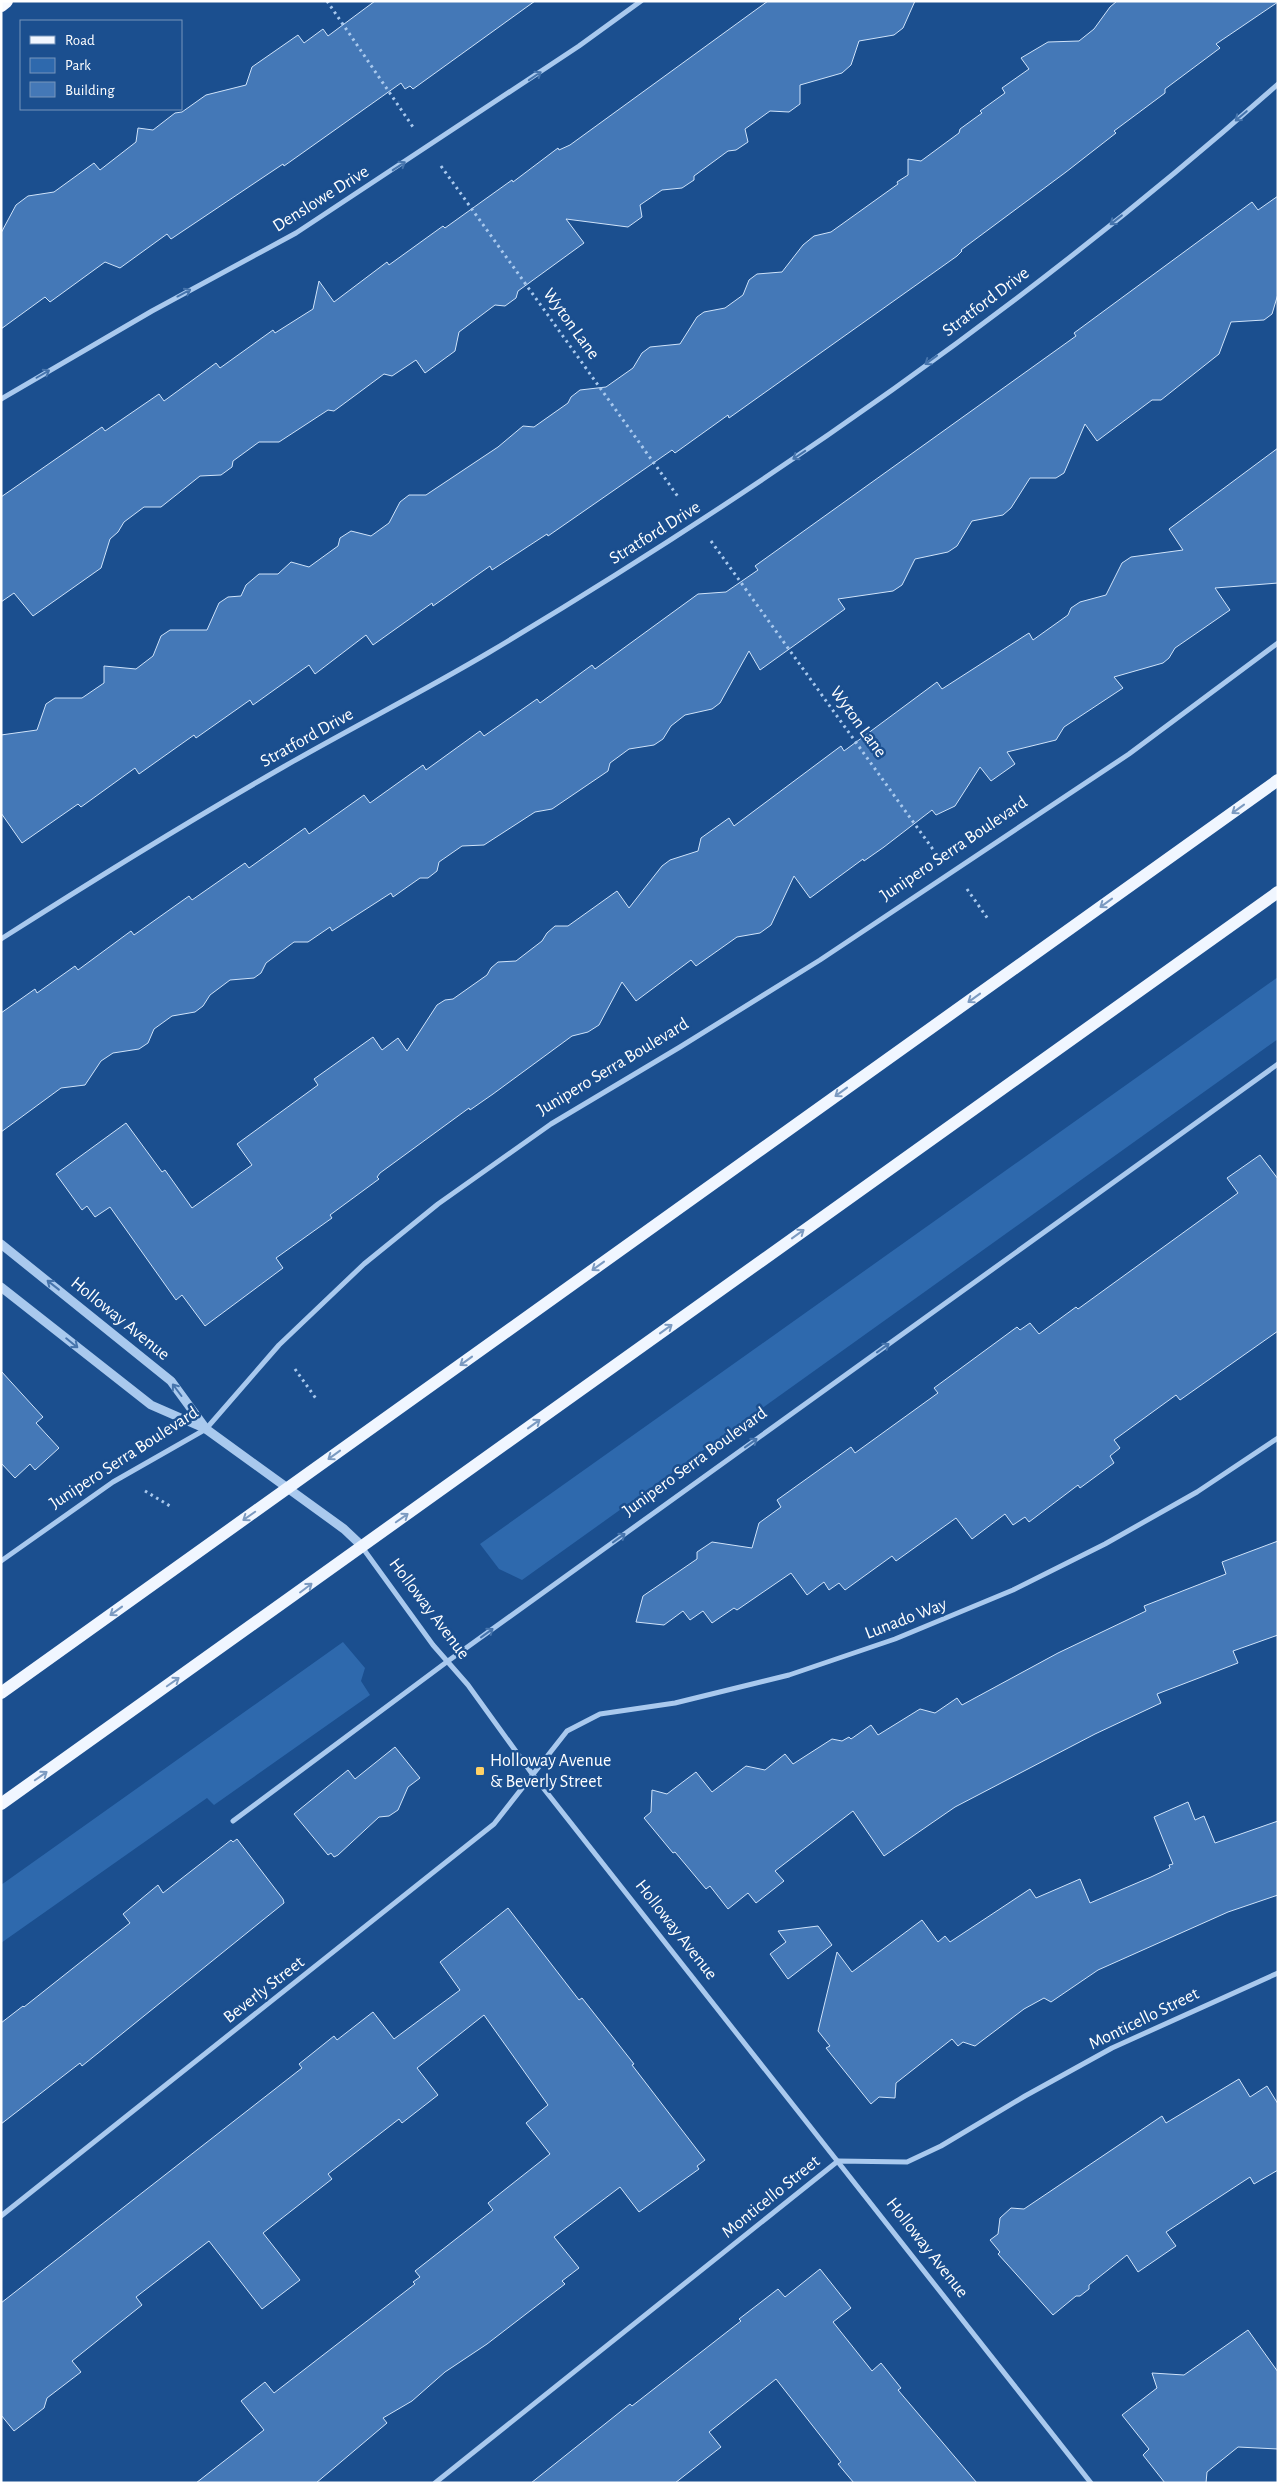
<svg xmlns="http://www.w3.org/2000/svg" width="1279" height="2484" font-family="'Alegreya Sans',sans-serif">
  <rect width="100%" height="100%" fill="#1b4f8f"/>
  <g fill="#2e69ad">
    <polygon points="1278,977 1278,1039 522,1580 499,1569 480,1544"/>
    <polygon points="343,1642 365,1668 361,1681 370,1695 214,1805 207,1798 1,1943 1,1885"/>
  </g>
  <g fill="#4478b7" stroke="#cfe3fa">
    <polygon points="375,1 535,1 413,89 410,86 405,89 401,83 284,166 283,164 171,239 167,234 120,268 105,262 50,302 45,297 1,329 1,233 16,205 28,196 54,192 94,163 100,170 136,142 138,128 153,130 175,113 182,112 206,95 246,85 252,67 298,35 304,43 323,29 328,36"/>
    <polygon points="768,1 915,1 903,28 894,35 859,41 851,65 842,73 800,85 800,104 789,112 770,111 745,129 748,142 736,150 728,151 694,176 694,180 682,188 662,190 640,205 642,217 628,227 566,219 584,243 518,291 516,298 505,306 495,305 459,332 455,351 425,373 416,360 392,376 384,374 334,411 328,410 279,442 259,442 233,461 232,467 221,475 200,476 161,507 144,507 124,522 118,532 110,539 101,568 33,616 14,593 1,602 1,497 102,427 105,431 159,394 164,401 216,363 220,368 273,330 275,333 313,309 319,281 334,302 387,262 389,265 443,226 445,228 512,180 513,182 558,148 559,150 570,145"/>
    <polygon points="1117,1 1278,2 1216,44 1220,48 1165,89 1165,93 1114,131 1116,133 1066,172 961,250 962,251 957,256 729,418 728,415 675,453 672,450 548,536 547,534 492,570 490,566 433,606 432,603 373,645 366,635 315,674 309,665 253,705 250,700 196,738 194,735 139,774 135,768 81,807 78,804 22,843 1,813 1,735 37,730 46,704 55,698 82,698 104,683 104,666 136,669 153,656 161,636 170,630 207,630 219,603 228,597 241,596 246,585 259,574 278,574 291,562 309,567 338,546 340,538 351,531 371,536 389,523 400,502 409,495 426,495 498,447 523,426 534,427 568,403 571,397 580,390 606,387 633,368 642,353 650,347 680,344 697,317 704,312 725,308 743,295 749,280 757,274 782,272 803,245 814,236 831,232 898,184 897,182 908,175 908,159 921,161 959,133 960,129 982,113 980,111 1005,93 1002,88 1029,69 1021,58 1048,42 1079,41 1094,29 1110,7"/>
    <polygon points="1278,196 1278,294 1272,314 1264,320 1231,322 1219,354 1161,400 1152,400 1097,441 1085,424 1064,473 1056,478 1030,478 1011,508 1003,515 972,521 957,546 948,552 915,559 902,585 893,591 838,599 845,609 760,670 749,651 720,703 712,709 685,715 671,726 663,739 654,745 629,749 610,763 608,771 552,809 535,812 484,845 462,846 439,862 437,871 428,878 420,878 393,897 391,893 332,931 330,927 308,942 294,942 266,963 261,973 254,978 230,980 210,995 203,1006 195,1012 172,1016 154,1029 148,1043 139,1049 113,1053 101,1061 85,1085 61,1088 1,1132 1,1013 35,989 37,993 75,966 78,970 131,931 134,935 189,896 192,900 245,863 249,868 305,828 309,834 364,795 370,803 423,765 426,770 480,731 484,736 537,699 540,703 592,665 595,669 698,594 726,592 758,570 755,566 1076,336 1074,333 1252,202 1258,210"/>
    <polygon points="1278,448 1278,583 1215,588 1230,610 1175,648 1169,658 1163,663 1114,677 1123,688 1064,727 1056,740 1007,752 1015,764 991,781 980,767 955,806 936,815 932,810 884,847 864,861 863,859 810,898 794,876 771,925 760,933 737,937 696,966 691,960 636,1001 622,982 599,1025 588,1032 572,1036 493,1094 470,1110 469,1108 380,1173 377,1177 379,1179 330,1215 332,1218 276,1258 283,1268 205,1326 182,1295 176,1300 110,1207 95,1217 87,1206 82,1210 56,1174 126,1123 162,1172 165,1170 192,1208 252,1165 237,1144 318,1085 314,1079 373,1037 382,1050 398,1038 407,1051 437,1005 445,1000 453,999 487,975 491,968 498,962 516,961 542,941 547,933 555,926 568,926 617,891 629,908 662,866 670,860 698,851 701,838 729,818 734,826 841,746 844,751 937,682 942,689 1029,633 1033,640 1068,615 1071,608 1080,602 1106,595 1122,563 1131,557 1183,550 1169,529"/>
    <polygon points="1260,1155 1278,1179 1278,1331 1180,1400 1176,1395 1114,1440 1120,1448 1110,1456 1114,1463 1080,1488 1078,1485 1029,1522 1025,1517 1013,1525 1005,1514 972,1539 956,1518 896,1561 892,1556 845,1590 839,1583 829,1590 824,1582 807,1595 791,1573 737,1610 734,1608 712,1623 703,1611 690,1620 683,1611 664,1625 636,1622 643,1596 697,1559 697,1552 712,1542 752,1548 759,1523 781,1507 777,1500 851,1447 855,1453 938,1393 934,1388 1017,1327 1020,1330 1030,1323 1039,1334 1076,1307 1078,1309 1238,1193 1227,1178"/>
    <polygon points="1,1371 43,1417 36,1423 59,1448 35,1470 30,1464 15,1478 1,1463"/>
    <polygon points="1278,1541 1278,1635 1233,1651 1238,1663 1157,1694 1161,1703 1095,1734 955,1807 884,1856 853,1811 775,1871 784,1881 756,1903 748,1893 728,1909 710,1886 706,1889 675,1852 673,1853 644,1818 651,1812 652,1790 667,1794 696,1772 712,1792 746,1766 765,1770 785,1754 793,1764 832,1739 842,1741 849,1737 851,1739 871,1725 878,1735 920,1709 935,1713 957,1698 962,1705 1058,1653 1146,1611 1144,1606 1226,1574 1222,1562"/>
    <polygon points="395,1747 420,1778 408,1787 398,1810 389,1816 379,1817 338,1855 334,1857 331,1853 328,1855 294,1814 348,1770 355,1779"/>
    <polygon points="1188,1802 1195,1820 1204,1816 1215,1843 1278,1821 1278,1895 1228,1912 1098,1970 1051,2002 1044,1998 1024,2009 975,2046 963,2042 958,2046 952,2039 896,2083 895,2098 879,2097 871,2104 826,2048 830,2046 818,2031 837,1952 852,1972 922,1920 938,1942 945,1936 950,1942 1030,1889 1036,1898 1080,1879 1090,1903 1151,1877 1170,1868 1169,1865 1173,1864 1154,1817"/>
    <polygon points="237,1839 283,1899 284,1903 82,2066 80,2063 1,2124 1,2023 23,2006 24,2007 130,1923 123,1914 158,1885 163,1893 231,1840 233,1842"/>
    <polygon points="508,1908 579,2000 582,1998 634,2064 632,2065 705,2160 697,2166 699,2169 639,2212 620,2187 554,2237 579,2268 562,2281 565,2284 487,2344 445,2372 412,2401 383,2418 387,2423 316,2483 196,2483 264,2430 241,2401 265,2382 274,2393 415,2284 413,2282 420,2277 415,2271 493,2210 488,2203 550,2154 526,2123 548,2105 484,2015 417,2068 438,2095 402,2123 399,2119 328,2174 332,2179 263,2233 300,2280 262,2309 209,2241 136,2297 142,2305 72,2361 81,2372 47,2398 44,2408 14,2431 1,2415 1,2303 302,2068 299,2064 334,2036 337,2040 373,2012 394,2039 460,1990 440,1962"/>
    <polygon points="818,1926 832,1945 788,1979 770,1954 786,1942 778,1931"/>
    <polygon points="1239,2079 1250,2097 1267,2086 1278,2104 1278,2170 1254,2184 1250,2177 1166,2232 1176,2246 1138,2272 1127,2255 1089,2285 1089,2289 1080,2296 1076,2296 1053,2315 998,2254 1000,2252 990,2240 998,2234 1000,2218 1011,2208 1024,2209 1162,2116 1166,2123"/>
    <polygon points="820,2269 851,2308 833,2322 872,2371 881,2363 901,2388 898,2390 977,2483 854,2483 838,2464 841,2462 776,2379 709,2432 721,2447 675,2483 531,2483 630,2404 632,2406 741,2321 739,2319 778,2289 785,2297"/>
    <polygon points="1248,2330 1278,2372 1278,2449 1238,2447 1207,2472 1206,2483 1165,2483 1143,2455 1149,2449 1122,2415 1157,2388 1152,2373 1184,2375"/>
  </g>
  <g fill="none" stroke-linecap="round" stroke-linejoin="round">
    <g stroke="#a9c9ee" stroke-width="3" stroke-dasharray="2.5 4" stroke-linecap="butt">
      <polyline points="327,1 413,127"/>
      <polyline points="441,166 679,498"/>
      <polyline points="711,541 937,855"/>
      <polyline points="967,889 988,919"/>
      <polyline points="295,1369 317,1400"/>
      <polyline points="145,1491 170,1506"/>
    </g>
    <g stroke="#a9c9ee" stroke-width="5">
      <polyline points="1,399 152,311 296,233 579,46 641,1"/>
      <path d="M1 939C95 879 189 821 285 766 353 727 422 692 488 653 766 487 1036 299 1278 84"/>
      <polyline points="362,1547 433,1645 468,1685 533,1775 1091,2483"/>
      <polyline points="1,1561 113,1482 206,1429 279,1345 364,1264 438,1204 551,1124 680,1047 820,960 1129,754 1278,643"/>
      <polyline points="233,1821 448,1661 1278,1064"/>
      <polyline points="1,2216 494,1824 567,1731 600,1714 675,1703 789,1675 895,1639 1013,1590 1105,1544 1197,1492 1278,1438"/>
      <polyline points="435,2483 838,2161 907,2162 941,2146 1025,2096 1112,2048 1278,1973"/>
    </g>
    <g stroke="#a9c9ee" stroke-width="9">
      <polyline points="1,1244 171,1381 206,1429"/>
      <polyline points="1,1287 151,1405 206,1429 344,1529 362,1546"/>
    </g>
    <g stroke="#f0f6ff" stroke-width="12">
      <polyline points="1,1693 1278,780"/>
      <polyline points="1,1804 1278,892"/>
    </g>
    <polyline stroke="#f8faff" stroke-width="14" points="1,5 6,1"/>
  </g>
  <defs><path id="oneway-shaft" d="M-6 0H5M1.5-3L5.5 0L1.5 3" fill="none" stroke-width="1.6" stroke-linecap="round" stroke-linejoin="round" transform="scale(1.25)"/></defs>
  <g stroke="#4674ac">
    <use href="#oneway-shaft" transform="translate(535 76) rotate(-34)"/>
    <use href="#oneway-shaft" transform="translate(1241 116) rotate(140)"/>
    <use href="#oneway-shaft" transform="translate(399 166) rotate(-33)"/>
    <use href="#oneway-shaft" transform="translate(1116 220) rotate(142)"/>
    <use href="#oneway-shaft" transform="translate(184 293) rotate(-28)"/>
    <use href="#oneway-shaft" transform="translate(931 360) rotate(144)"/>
    <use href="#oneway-shaft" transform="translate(43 374) rotate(-30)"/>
    <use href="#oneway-shaft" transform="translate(799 455) rotate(146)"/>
    <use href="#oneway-shaft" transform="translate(53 1285) rotate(-142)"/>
    <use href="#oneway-shaft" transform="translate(72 1343) rotate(39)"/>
    <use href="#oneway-shaft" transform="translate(883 1348) rotate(-36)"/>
    <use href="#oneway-shaft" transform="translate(177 1390) rotate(-127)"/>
    <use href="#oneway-shaft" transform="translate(751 1443) rotate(-36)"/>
    <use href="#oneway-shaft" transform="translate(619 1538) rotate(-36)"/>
    <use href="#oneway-shaft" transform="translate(487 1633) rotate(-36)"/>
  </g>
  <g stroke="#7b9ac1">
    <use href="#oneway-shaft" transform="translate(1238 809) rotate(144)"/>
    <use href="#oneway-shaft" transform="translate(1106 903) rotate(144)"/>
    <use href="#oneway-shaft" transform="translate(974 998) rotate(144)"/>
    <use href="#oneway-shaft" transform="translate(841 1092) rotate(144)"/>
    <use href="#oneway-shaft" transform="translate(798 1234) rotate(-36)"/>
    <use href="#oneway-shaft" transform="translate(598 1266) rotate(144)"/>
    <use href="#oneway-shaft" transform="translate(666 1329) rotate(-36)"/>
    <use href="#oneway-shaft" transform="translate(466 1361) rotate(144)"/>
    <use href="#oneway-shaft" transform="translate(534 1424) rotate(-36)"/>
    <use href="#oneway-shaft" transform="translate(334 1455) rotate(144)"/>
    <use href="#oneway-shaft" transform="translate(249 1516) rotate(145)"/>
    <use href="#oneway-shaft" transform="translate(402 1518) rotate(-35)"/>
    <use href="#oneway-shaft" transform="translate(306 1588) rotate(-37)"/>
    <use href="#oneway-shaft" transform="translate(116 1611) rotate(144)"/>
    <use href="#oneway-shaft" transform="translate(173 1682) rotate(-35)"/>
    <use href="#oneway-shaft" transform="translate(41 1776) rotate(-35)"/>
  </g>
  <rect fill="#ffd166" stroke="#1b4f8f" stroke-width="2" x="475" y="1766" width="10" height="10" rx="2.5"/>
  <g text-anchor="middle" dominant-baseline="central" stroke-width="5" stroke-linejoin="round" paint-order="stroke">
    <g font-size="18" fill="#fff" stroke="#1b4f8f">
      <text transform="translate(321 199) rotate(-32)">Denslowe Drive</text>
      <text transform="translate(986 302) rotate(-37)">Stratford Drive</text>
      <text transform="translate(571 324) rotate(54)">Wyton Lane</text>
      <text transform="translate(655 533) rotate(-32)">Stratford Drive</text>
      <text transform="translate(858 722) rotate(54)">Wyton Lane</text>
      <text transform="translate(307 738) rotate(-29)">Stratford Drive</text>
      <text transform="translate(954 849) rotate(-34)">Junipero Serra Boulevard</text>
      <text transform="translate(613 1067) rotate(-31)">Junipero Serra Boulevard</text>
      <text transform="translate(120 1319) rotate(39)">Holloway Avenue</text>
      <text transform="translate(124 1458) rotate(-33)">Junipero Serra Boulevard</text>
      <text transform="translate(695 1462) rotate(-36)">Junipero Serra Boulevard</text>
      <text transform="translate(429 1609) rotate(53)">Holloway Avenue</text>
      <text transform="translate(906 1619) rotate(-21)">Lunado Way</text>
      <text transform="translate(676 1930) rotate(52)">Holloway Avenue</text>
      <text transform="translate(264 1990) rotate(-38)">Beverly Street</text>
      <text transform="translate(1144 2019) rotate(-26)">Monticello Street</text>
      <text transform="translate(771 2197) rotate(-39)">Monticello Street</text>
      <text transform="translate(927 2248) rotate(52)">Holloway Avenue</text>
    </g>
    <g font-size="18" fill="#fff" stroke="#1b4f8f" text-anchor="start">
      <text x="490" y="1761">Holloway Avenue<tspan x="490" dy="21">&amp; Beverly Street</tspan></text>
    </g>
  </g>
  <rect width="1279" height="2484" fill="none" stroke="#ffffff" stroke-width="5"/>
  <rect x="20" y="20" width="162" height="90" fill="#1b4f8f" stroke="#7695bc"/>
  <rect x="30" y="36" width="25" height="8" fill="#f0f6ff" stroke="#7695bc"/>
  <text x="65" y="45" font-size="15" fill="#ffffff">Road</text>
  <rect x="30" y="58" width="25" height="15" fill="#2e69ad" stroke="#7695bc"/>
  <text x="65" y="70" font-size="15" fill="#ffffff">Park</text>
  <rect x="30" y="82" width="25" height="15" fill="#4478b7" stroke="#7695bc"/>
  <text x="65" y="95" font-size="15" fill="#ffffff">Building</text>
</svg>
